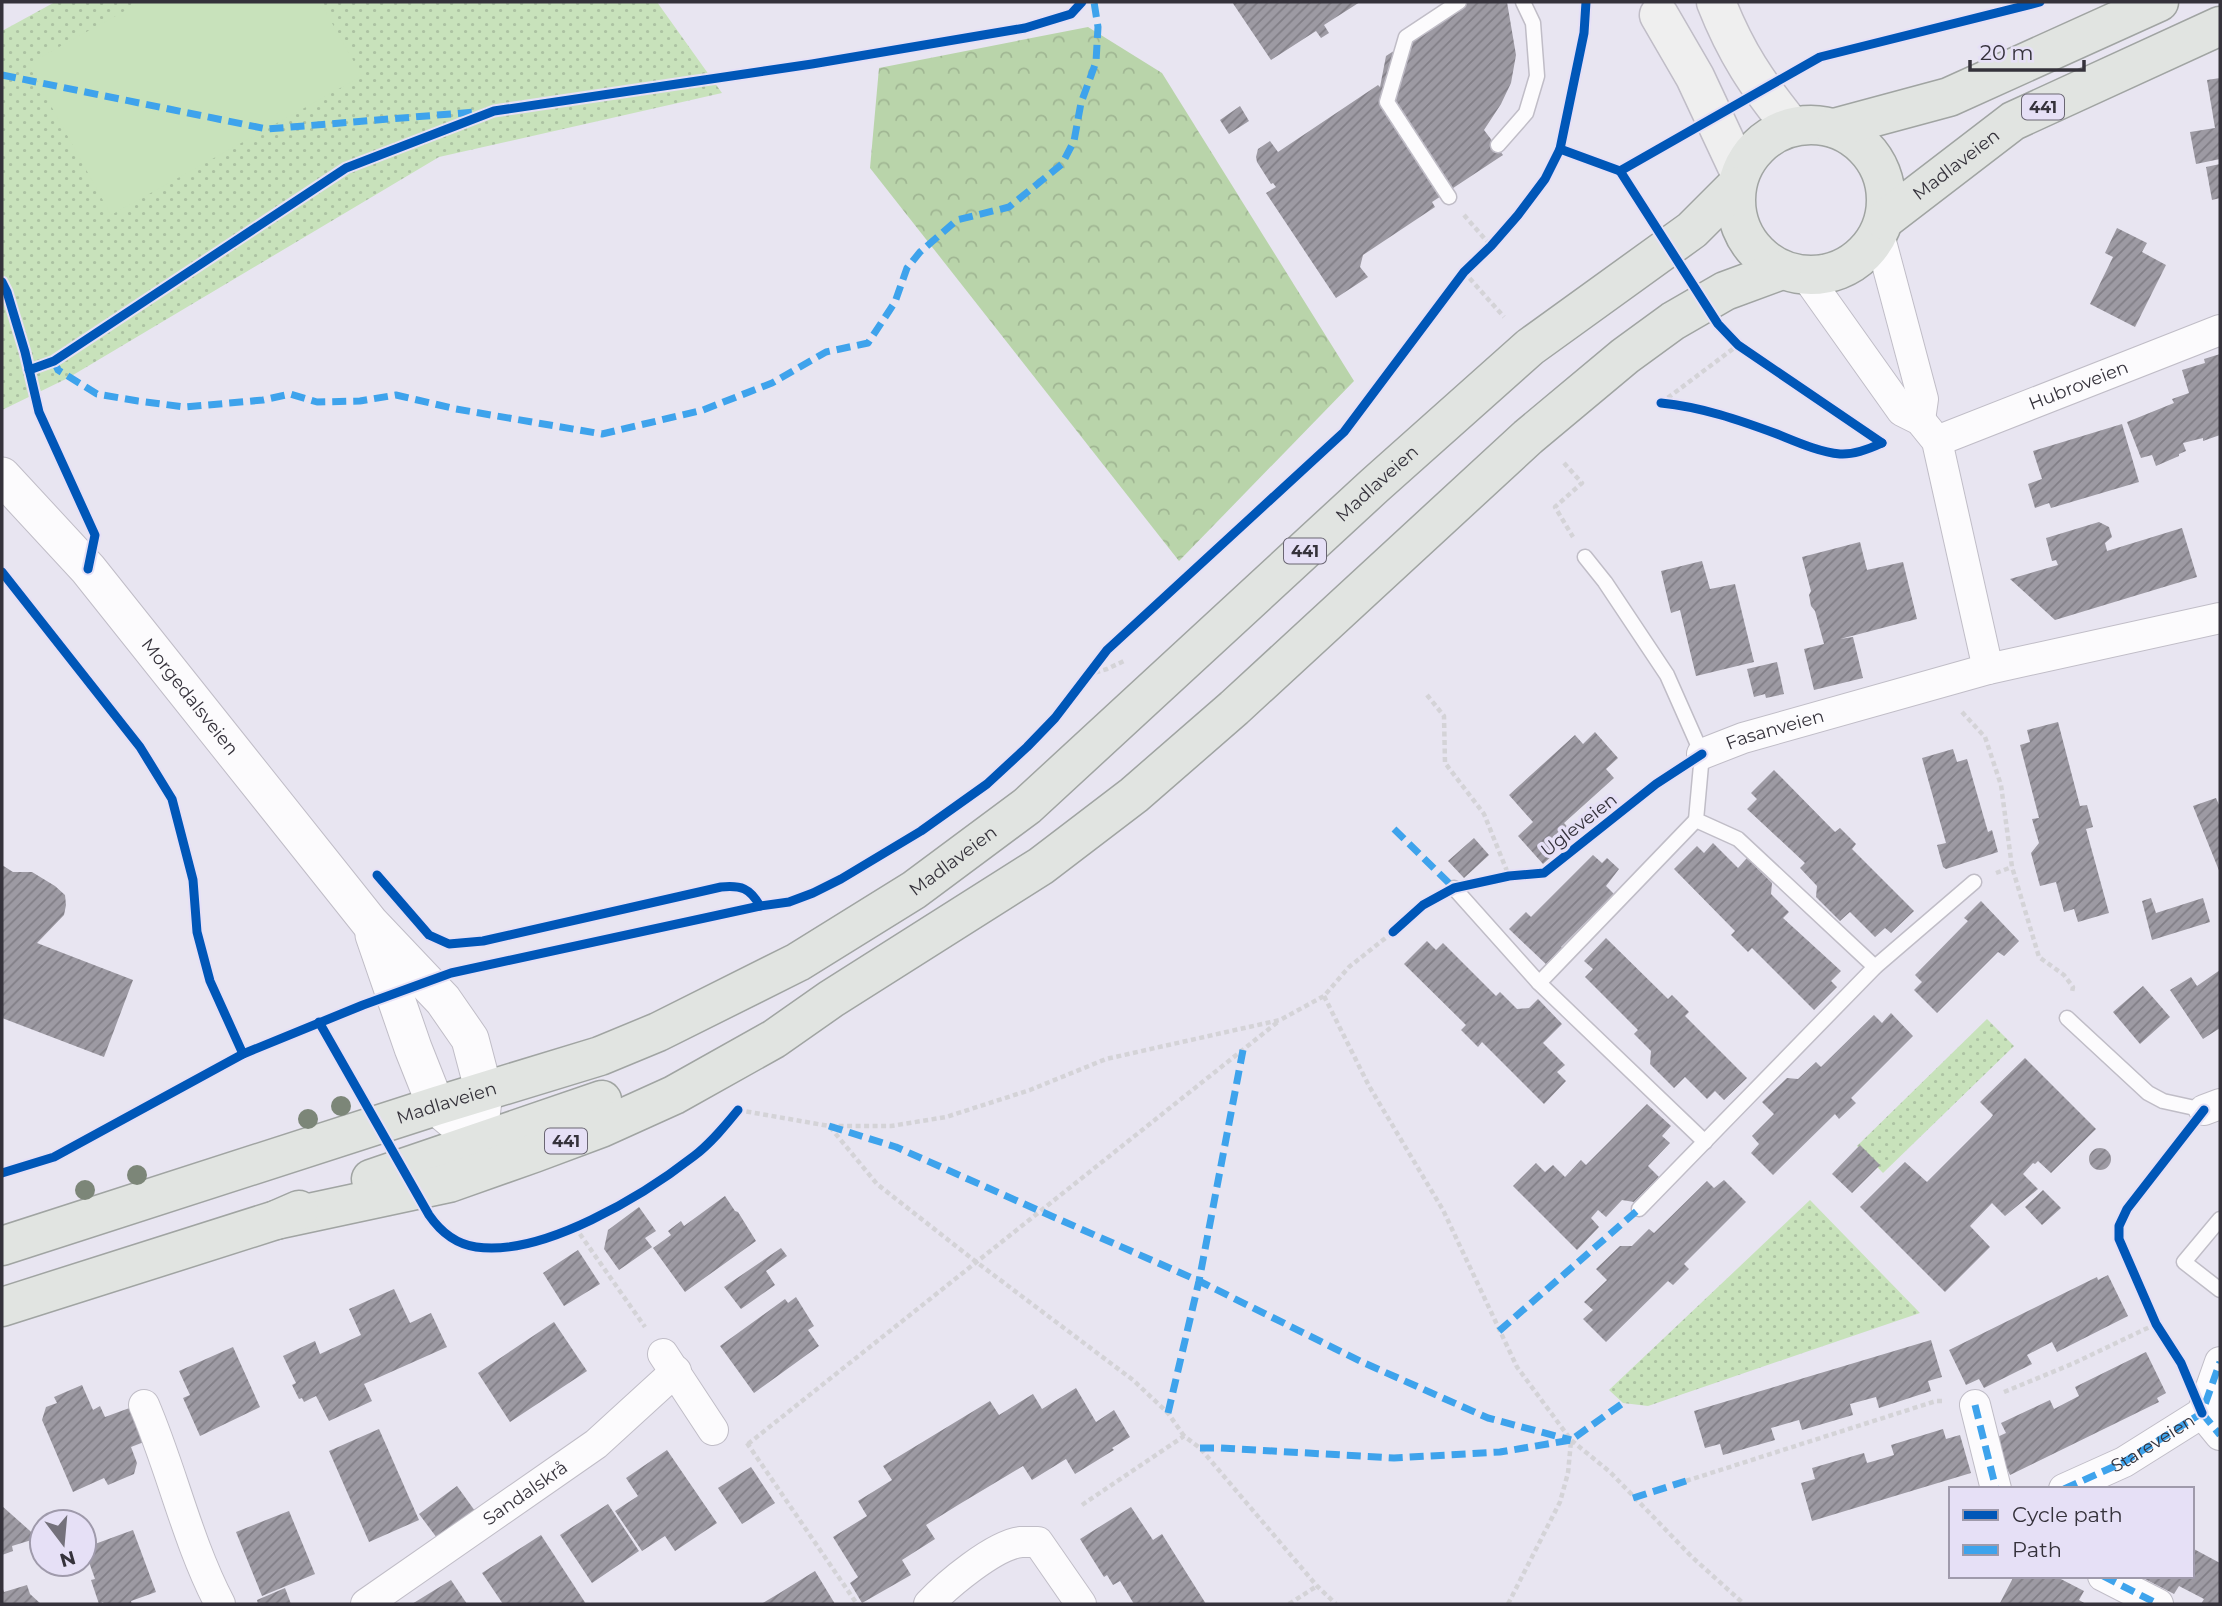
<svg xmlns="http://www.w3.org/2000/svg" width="2222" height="1606" font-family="Montserrat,sans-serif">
  <defs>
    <pattern id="green-dots" width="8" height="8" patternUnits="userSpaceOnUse" patternTransform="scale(1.75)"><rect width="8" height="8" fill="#c8e2bb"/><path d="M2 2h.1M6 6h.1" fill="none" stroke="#acc2a2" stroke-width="1.8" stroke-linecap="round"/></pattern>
    <pattern id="forest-crowns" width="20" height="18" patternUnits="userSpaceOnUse" patternTransform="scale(1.75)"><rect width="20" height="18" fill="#b9d4aa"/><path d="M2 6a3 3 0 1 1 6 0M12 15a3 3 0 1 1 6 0" fill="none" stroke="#a0b693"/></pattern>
    <pattern id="building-hatch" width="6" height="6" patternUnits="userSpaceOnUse" patternTransform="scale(1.75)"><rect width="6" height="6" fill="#9d9aa3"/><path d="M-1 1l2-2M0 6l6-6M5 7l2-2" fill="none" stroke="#817e86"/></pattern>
  </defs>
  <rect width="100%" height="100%" fill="#e8e5f1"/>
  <g fill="url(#green-dots)">
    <polygon points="55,2 657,2 722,93 439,157 68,378 2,410 2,31"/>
    <polygon points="1987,1019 2014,1046 1883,1173 1857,1146"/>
    <polygon points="1810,1200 1920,1313 1648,1406 1623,1403 1609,1390"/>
  </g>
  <polygon fill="url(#forest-crowns)" points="1088,27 1162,73 1354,381 1179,561 870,168 879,68"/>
  <polygon fill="#c8e2bb" points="141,2 320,2 362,76 111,215 28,64"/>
  <g fill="url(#building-hatch)">
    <polygon points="1232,2 1360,2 1324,25 1329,33 1321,38 1316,31 1271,60"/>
    <polygon points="1469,2 1507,2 1516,55 1511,83 1501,104 1484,130 1503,155 1432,202 1435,207 1363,255 1360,267 1368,277 1336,298 1266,193 1276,187 1273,183 1271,184 1257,162 1256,157 1258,149 1270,141 1278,152 1378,85 1380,87 1386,56"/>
    <polygon points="2220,78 2220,159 2196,164 2190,132 2215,128 2207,80"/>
    <polygon points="1240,106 1249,121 1229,134 1220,120"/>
    <polygon points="2220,164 2220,198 2212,200 2206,167"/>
    <polygon points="2117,228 2147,243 2142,252 2166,265 2135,327 2090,304 2113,257 2105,253"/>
    <polygon points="2220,354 2220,435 2203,441 2203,438 2183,443 2186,451 2179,454 2179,456 2156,466 2152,455 2141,458 2127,422 2174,403 2172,399 2189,393 2182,370 2205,363 2204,359"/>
    <polygon points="2122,424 2139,482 2051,508 2049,503 2035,508 2028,484 2042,479 2033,451"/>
    <polygon points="2099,522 2109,527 2112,537 2105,543 2107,551 2182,528 2197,577 2055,620 2010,579 2058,565 2056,560 2052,561 2046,538"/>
    <polygon points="1860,542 1867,570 1903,562 1917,619 1840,639 1853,637 1863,678 1814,690 1804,649 1824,644 1815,611 1811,606 1809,595 1811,591 1802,557"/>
    <polygon points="1702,561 1710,589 1735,584 1754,662 1696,676 1680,610 1671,613 1661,571"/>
    <polygon points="1777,662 1784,694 1766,698 1765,694 1754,697 1747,669"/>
    <polygon points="2058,722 2080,806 2087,805 2093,827 2086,829 2109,913 2078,922 2074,909 2064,912 2056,882 2040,886 2031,853 2039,843 2032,819 2039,818 2020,745 2030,742 2027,730"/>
    <polygon points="1595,732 1618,758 1606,769 1614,778 1564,823 1575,835 1543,864 1518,836 1533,822 1509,795 1575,735 1583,744"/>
    <polygon points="1953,749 1957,762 1967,759 1988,832 1992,830 1998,852 1946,869 1943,867 1937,845 1946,843 1922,758"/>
    <polygon points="1774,770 1835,832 1840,828 1856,844 1852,849 1914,911 1891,933 1885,928 1875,937 1850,912 1840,921 1816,897 1817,886 1800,868 1805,863 1747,809 1757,799 1751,793"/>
    <polygon points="2216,798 2220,807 2220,873 2193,806"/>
    <polygon points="1474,838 1489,855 1464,878 1448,861"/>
    <polygon points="1713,843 1738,868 1747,858 1772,883 1771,894 1789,912 1783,918 1841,971 1831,981 1837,987 1814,1010 1752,948 1748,952 1731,935 1735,931 1674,869 1697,846 1704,853"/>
    <polygon points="1593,855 1602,863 1607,858 1619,869 1606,886 1614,894 1561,947 1565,950 1548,966 1509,929 1526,912 1531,917"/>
    <polygon points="2,865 13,872 32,872 55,886 65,895 66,905 64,915 37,943 133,980 104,1057 2,1018"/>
    <polygon points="2151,898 2156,913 2203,898 2210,922 2152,940 2142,901"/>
    <polygon points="1981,901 2019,941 2004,956 1998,952 1937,1013 1914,990 1922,982 1915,975 1968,921 1964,918"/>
    <polygon points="1606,938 1668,999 1672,995 1689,1012 1685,1016 1747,1078 1724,1100 1715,1091 1707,1099 1685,1077 1674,1088 1650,1064 1651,1051 1634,1034 1638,1030 1585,977 1593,969 1584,961"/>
    <polygon points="1427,941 1436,950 1443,943 1496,996 1500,992 1517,1009 1529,1008 1538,999 1562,1024 1543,1043 1565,1065 1557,1072 1566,1081 1544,1104 1482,1042 1478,1047 1461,1030 1466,1025 1404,964"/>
    <polygon points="2220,970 2220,1028 2203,1039 2170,990 2191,977 2197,986"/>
    <polygon points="2143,986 2170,1017 2140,1044 2113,1012"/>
    <polygon points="1891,1013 1913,1036 1851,1098 1856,1103 1839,1119 1835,1114 1773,1175 1751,1153 1759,1144 1752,1136 1774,1114 1762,1102 1787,1078 1798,1079 1816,1062 1821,1067 1874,1015 1882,1023"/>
    <polygon points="2025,1058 2096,1129 2051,1173 2038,1161 2035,1164 2033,1163 2023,1174 2038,1189 2005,1216 1992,1203 1970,1226 1990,1247 1945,1292 1860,1207 1905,1162 1927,1182 1990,1119 1993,1115 1980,1102"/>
    <polygon points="1647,1104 1671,1126 1662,1136 1670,1143 1648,1166 1659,1177 1634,1202 1622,1200 1606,1217 1598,1210 1591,1218 1599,1227 1577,1250 1513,1186 1536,1163 1545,1172 1553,1165 1565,1177 1581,1160 1586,1165"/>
    <polygon points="1860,1145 1880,1165 1852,1193 1832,1174"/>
    <circle cx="2100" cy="1159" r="11"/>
    <polygon points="1724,1180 1746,1202 1684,1264 1689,1269 1673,1285 1668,1281 1606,1342 1583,1319 1593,1310 1584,1302 1607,1280 1596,1269 1620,1246 1632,1246 1649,1229 1654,1233 1707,1181 1714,1188"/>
    <polygon points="2043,1190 2061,1208 2042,1225 2025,1207"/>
    <polygon points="725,1196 735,1211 738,1212 756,1241 685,1292 653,1248 671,1235 668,1231 681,1221 684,1226"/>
    <polygon points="639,1207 656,1231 645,1238 652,1247 619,1270 604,1249 608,1230"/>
    <polygon points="781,1248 787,1256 766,1271 775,1285 741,1309 724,1287"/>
    <polygon points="578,1250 600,1284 564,1306 543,1273"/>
    <polygon points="2108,1275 2128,1316 2057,1352 2052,1342 2027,1355 2032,1364 1984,1388 1979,1379 1966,1385 1949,1350 2097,1277 2098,1280"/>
    <polygon points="394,1289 410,1323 431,1313 447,1347 364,1384 372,1401 329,1421 316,1396 304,1402 302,1398 299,1399 292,1385 296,1383 283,1356 315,1341 320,1354 361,1335 349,1309"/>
    <polygon points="796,1297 814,1326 808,1330 819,1346 754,1393 720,1346 785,1299 788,1303"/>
    <polygon points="554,1322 587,1371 510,1422 478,1373"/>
    <polygon points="1931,1340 1942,1377 1928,1381 1931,1391 1879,1408 1876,1397 1850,1404 1853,1415 1802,1430 1799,1420 1771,1428 1775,1440 1723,1455 1720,1444 1705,1448 1694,1411"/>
    <polygon points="233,1347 260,1407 200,1436 183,1398 190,1395 179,1371"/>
    <polygon points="2146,1352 2166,1393 2157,1398 2159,1402 2010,1475 1993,1439 2006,1433 2001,1423 2050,1400 2054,1409 2079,1396 2075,1387"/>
    <polygon points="82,1385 93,1410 100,1406 105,1417 135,1406 149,1440 131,1447 137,1463 134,1474 108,1485 104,1478 73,1492 42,1420 46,1407 57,1403 54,1397"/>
    <polygon points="1076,1388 1096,1422 1114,1410 1130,1437 1112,1448 1114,1450 1075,1474 1066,1459 1032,1480 1023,1466 958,1505 926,1525 935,1539 902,1560 911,1575 862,1603 850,1583 858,1577 833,1537 867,1516 858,1501 892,1480 883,1466 990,1401 999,1415 1033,1394 1042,1409"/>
    <polygon points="379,1429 419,1520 369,1542 329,1451"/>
    <polygon points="1943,1429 1946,1439 1960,1435 1971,1473 1812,1521 1801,1483 1815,1479 1812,1468 1864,1453 1867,1463 1881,1459 1894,1455 1891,1445"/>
    <polygon points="667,1450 717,1523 675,1551 665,1536 642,1551 615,1511 638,1496 626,1478"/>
    <polygon points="751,1467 775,1503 742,1524 718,1488"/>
    <polygon points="457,1486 475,1511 437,1538 419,1514"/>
    <polygon points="608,1504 639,1551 592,1583 560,1535"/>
    <polygon points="2,1506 38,1538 12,1546 13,1551 2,1555"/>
    <polygon points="1131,1507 1153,1540 1162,1534 1206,1604 1134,1604 1120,1581 1113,1585 1107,1575 1104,1577 1080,1539"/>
    <polygon points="289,1511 315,1574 262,1596 236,1532"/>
    <polygon points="133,1530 156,1592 131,1601 132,1604 104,1604 103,1602 99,1604 91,1580 95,1579 84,1548"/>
    <polygon points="541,1535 586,1604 503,1604 482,1573"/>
    <polygon points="2192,1548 2220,1563 2220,1604 2201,1604 2204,1599 2179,1586 2174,1594 2139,1576 2192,1576"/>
    <polygon points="815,1571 835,1604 761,1604 778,1594"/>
    <polygon points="2014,1576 2055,1576 2084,1591 2079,1600 2086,1604 2001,1604 2000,1603"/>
    <polygon points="451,1580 467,1604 412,1604"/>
    <polygon points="27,1585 30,1594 41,1604 2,1604 2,1586 4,1592"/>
    <polygon points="285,1588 291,1604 258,1604 257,1600"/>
  </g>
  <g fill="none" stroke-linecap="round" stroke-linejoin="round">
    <defs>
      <g id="service">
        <polyline points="1498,145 1526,113 1537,76 1533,23 1523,2"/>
        <polyline points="1449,197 1387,102 1406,37 1459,2"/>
        <polyline points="1585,557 1605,582 1667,675 1702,754 1696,820 1738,839 1875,967"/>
        <polyline points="1454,888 1539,983 1705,1142"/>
        <polyline points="1539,983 1696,820"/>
        <polyline points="2067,1018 2148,1093 2163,1101 2204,1110"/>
        <polyline points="1639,1209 1875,967 1974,882"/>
        <polyline points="2220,1219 2184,1262 2220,1290"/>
      </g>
      <g id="minor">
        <polyline points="1879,234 1923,399 1920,420"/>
        <polyline points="1806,276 1902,411 1920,420 1937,441 1988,669"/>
        <path id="s1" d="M1937 441 2220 330"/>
        <path id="s2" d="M1702 754 1743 738 1988 669 2220 618"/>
        <polyline points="2204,1110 2220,1104"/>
        <polyline points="663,1354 713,1430"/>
        <path d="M144 1405C172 1470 187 1541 220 1604"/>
        <polyline points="1975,1405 1996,1489"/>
        <polyline points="2202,1413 2220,1435"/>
        <path id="s3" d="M2064 1489 2124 1462 2202 1413 2220 1362"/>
        <polyline points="2103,1576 2158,1604"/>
        <path id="s4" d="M366 1604 596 1444 676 1371"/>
        <path d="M929 1604C947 1585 994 1545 1021 1542 1026 1542 1032 1542 1038 1542L1081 1604"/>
      </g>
      <g id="tertiary">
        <path id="s5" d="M2 476 88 569 370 923 443 1000 470 1039 484 1092 478 1141"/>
        <polyline points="374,935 413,1048 436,1106 478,1141"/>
      </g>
      <g id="secondary">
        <path d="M1716 2C1736 53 1757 84 1791 126"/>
        <polyline points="1659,15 1695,77 1740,173"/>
      </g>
      <g id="primary">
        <circle cx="1811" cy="200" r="75"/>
        <polyline points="1834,128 1949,97 2159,2"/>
        <path id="s6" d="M1884 220 2013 121 2220 26"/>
        <polyline points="371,1179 602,1100"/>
        <polyline points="276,1220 449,1183 534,1153 601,1128 674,1095 774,1039 831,999 1041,866 1134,795 1234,708 1528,437 1625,356 1673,321 1725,291 1782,270"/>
        <path id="s7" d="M2 1246 436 1106 600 1056 658 1032 798 962 914 890 1027 806 1374 486 1530 347 1692 230 1736 186"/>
        <polyline points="2,1307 276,1220 299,1210"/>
      </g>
    </defs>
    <use href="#service" stroke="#c0bdc7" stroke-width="17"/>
    <use href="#minor" stroke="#c0bdc7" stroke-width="32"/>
    <use href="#tertiary" stroke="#c0bdc7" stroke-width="39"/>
    <use href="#secondary" stroke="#c0bdc7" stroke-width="41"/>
    <use href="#primary" stroke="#a0a4a2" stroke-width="41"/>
    <g stroke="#d4d3d7" stroke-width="4.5" stroke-dasharray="5 3.5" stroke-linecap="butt">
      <polyline points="1464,215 1491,246"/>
      <polyline points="1464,272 1504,317"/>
      <polyline points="1661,403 1738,345"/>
      <polyline points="1564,463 1582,483 1555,507 1573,537"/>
      <polyline points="1087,675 1107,669 1124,661"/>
      <polyline points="1427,695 1444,716 1445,763 1484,814 1509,876"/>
      <polyline points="1962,712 1985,737 2001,785 2012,867 2039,957 2064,975 2073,987 2072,992"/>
      <polyline points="1996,873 2012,867"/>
      <polyline points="1324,996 1369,1086 1443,1210 1517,1367 1571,1440 1610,1472 1692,1557 1744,1604"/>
      <polyline points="738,1110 829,1126 891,1126 946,1117 1030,1090 1106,1059 1280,1020 1324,996 1349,967 1393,932"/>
      <polyline points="830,1127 877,1184 975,1261 1133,1380 1168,1413 1184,1436"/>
      <polyline points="575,1227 645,1327"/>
      <polyline points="2004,1392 2072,1364 2156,1324"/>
      <polyline points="747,1443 857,1604"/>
      <polyline points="748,1444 1279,1021"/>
      <polyline points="1686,1481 1936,1401 1942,1401"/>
      <polyline points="1082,1505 1184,1436 1200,1448 1317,1586 1336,1604"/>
      <polyline points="1289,1604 1317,1586"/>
      <polyline points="1508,1604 1560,1502 1568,1473 1571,1441"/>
    </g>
    <use href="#service" stroke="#fcfbfd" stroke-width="14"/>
    <use href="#minor" stroke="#fcfbfd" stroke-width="30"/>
    <use href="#tertiary" stroke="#fcfbfd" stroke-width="37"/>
    <use href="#secondary" stroke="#efefef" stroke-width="38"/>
    <use href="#primary" stroke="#e1e4e1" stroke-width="38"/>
    <g stroke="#3ea3ec" stroke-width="7" stroke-dasharray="14 7" stroke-linecap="butt">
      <polyline points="2,75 267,129 475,112"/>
      <polyline points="54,361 58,370 97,394 138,401 185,407 263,400 290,394 317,402 360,401 396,395 456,409 602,434 703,410 772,383 826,352 868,343 895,302 907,268 920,252 957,220 1009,207 1062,164 1074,141 1081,103 1096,62 1098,27 1094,2"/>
      <polyline points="1394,829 1454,888"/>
      <polyline points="829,1126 896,1147 1040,1211 1199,1281 1362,1362 1488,1418 1571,1440"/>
      <polyline points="1499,1331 1639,1209"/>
      <polyline points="1975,1405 1996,1489"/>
      <polyline points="1168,1413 1199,1281 1243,1050"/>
      <polyline points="2202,1413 2220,1435"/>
      <polyline points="1200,1448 1221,1448 1394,1458 1500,1452 1571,1440 1623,1403"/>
      <polyline points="2064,1489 2124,1462 2202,1413 2220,1362"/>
      <polyline points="1633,1498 1686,1481"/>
      <polyline points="2103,1576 2158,1604"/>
    </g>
    <defs>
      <g id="cycleway">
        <polyline points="1560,149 1584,33 1586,2"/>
        <polyline points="1620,171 1718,324 1738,345 1882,443"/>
        <polyline points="2,282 7,292 25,352 39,412 95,535 88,569"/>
        <polyline points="29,370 54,361 346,168 494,111 812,64 1025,28 1071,14 1082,2"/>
        <path d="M1661 403C1702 407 1739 420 1777 434 1797 442 1819 452 1840 454 1854 455 1869 449 1882 443"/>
        <polyline points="2,572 140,747 172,799 193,880 197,932 210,981 243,1054"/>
        <path d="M377 875 429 935 449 944 483 941 721 887C741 885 750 888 760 906"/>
        <polyline points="1393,932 1423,905 1454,888 1509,876 1544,873 1656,784 1702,754"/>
        <path d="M319 1022 429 1215C440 1231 456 1244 476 1247 543 1257 644 1195 694 1156 711 1143 725 1126 738 1110"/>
        <polyline points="2,1173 54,1157 243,1054 363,1005 451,973 760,906 789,902 813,893 841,879 921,831 987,784 1027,747 1055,718 1107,650 1344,432 1464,272 1491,246 1518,215 1545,179 1560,149 1620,171 1820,57 2040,2"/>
        <polyline points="2202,1413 2181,1363 2156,1324 2119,1239 2119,1226 2127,1209 2204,1110"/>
      </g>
    </defs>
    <use href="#cycleway" stroke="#e6e0f6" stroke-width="13"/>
    <use href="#cycleway" stroke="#0057b8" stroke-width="9"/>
  </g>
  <g fill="#7c8678">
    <circle cx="341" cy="1106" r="10"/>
    <circle cx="308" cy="1119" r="10"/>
    <circle cx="137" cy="1175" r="10"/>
    <circle cx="85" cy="1190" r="10"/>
  </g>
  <g text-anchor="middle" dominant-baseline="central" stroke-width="7" stroke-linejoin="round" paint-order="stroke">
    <g fill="#e6e0f6" stroke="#6a6673" stroke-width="2">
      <rect x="2022" y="94.5" width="42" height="25" rx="5"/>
      <rect x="1284" y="538.5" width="42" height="25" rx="5"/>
      <rect x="545" y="1128.5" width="42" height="25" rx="5"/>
    </g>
    <g font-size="16" font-weight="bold" fill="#35323b">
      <text x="2043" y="107">441</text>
      <text x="1305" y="551">441</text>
      <text x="566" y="1141">441</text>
    </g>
    <g font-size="18" fill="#35323b" stroke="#e6e0f6">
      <text stroke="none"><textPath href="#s6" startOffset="91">Madlaveien</textPath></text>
      <text stroke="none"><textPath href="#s1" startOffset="152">Hubroveien</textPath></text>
      <text stroke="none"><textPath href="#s7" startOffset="1600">Madlaveien</textPath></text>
      <text stroke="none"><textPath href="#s5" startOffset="290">Morgedalsveien</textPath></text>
      <text stroke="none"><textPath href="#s2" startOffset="77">Fasanveien</textPath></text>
      <text transform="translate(1579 825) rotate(-38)">Ugleveien</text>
      <text stroke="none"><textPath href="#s7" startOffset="1032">Madlaveien</textPath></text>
      <text stroke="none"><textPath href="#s7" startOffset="467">Madlaveien</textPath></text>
      <text stroke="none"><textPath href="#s3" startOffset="100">Stareveien</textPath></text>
      <text stroke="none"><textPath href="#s4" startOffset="194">Sandalskrå</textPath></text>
    </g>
  </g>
  <rect width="2222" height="1606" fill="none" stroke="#35323b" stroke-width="7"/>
  <rect x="1949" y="1487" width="245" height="91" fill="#e6e0f6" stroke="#9f9aab" stroke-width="2"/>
  <rect x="1963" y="1510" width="35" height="10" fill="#0057b8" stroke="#9f9aab" stroke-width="2"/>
  <text x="2012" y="1522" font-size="21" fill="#35323b">Cycle path</text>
  <rect x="1963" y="1545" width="35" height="10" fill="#3ea3ec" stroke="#9f9aab" stroke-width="2"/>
  <text x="2012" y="1557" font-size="21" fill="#35323b">Path</text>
  <g transform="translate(63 1543) rotate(164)"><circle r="33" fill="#e6e0f6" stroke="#9f9aab" stroke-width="2"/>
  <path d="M0-5L12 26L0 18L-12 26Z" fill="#74717b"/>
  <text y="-10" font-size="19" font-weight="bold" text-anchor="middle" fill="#35323b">N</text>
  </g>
  <path d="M1970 60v10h114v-10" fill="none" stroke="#35323b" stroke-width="3.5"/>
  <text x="1980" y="60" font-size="21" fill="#35323b" stroke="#e6e0f6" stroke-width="5" paint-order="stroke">20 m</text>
</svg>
